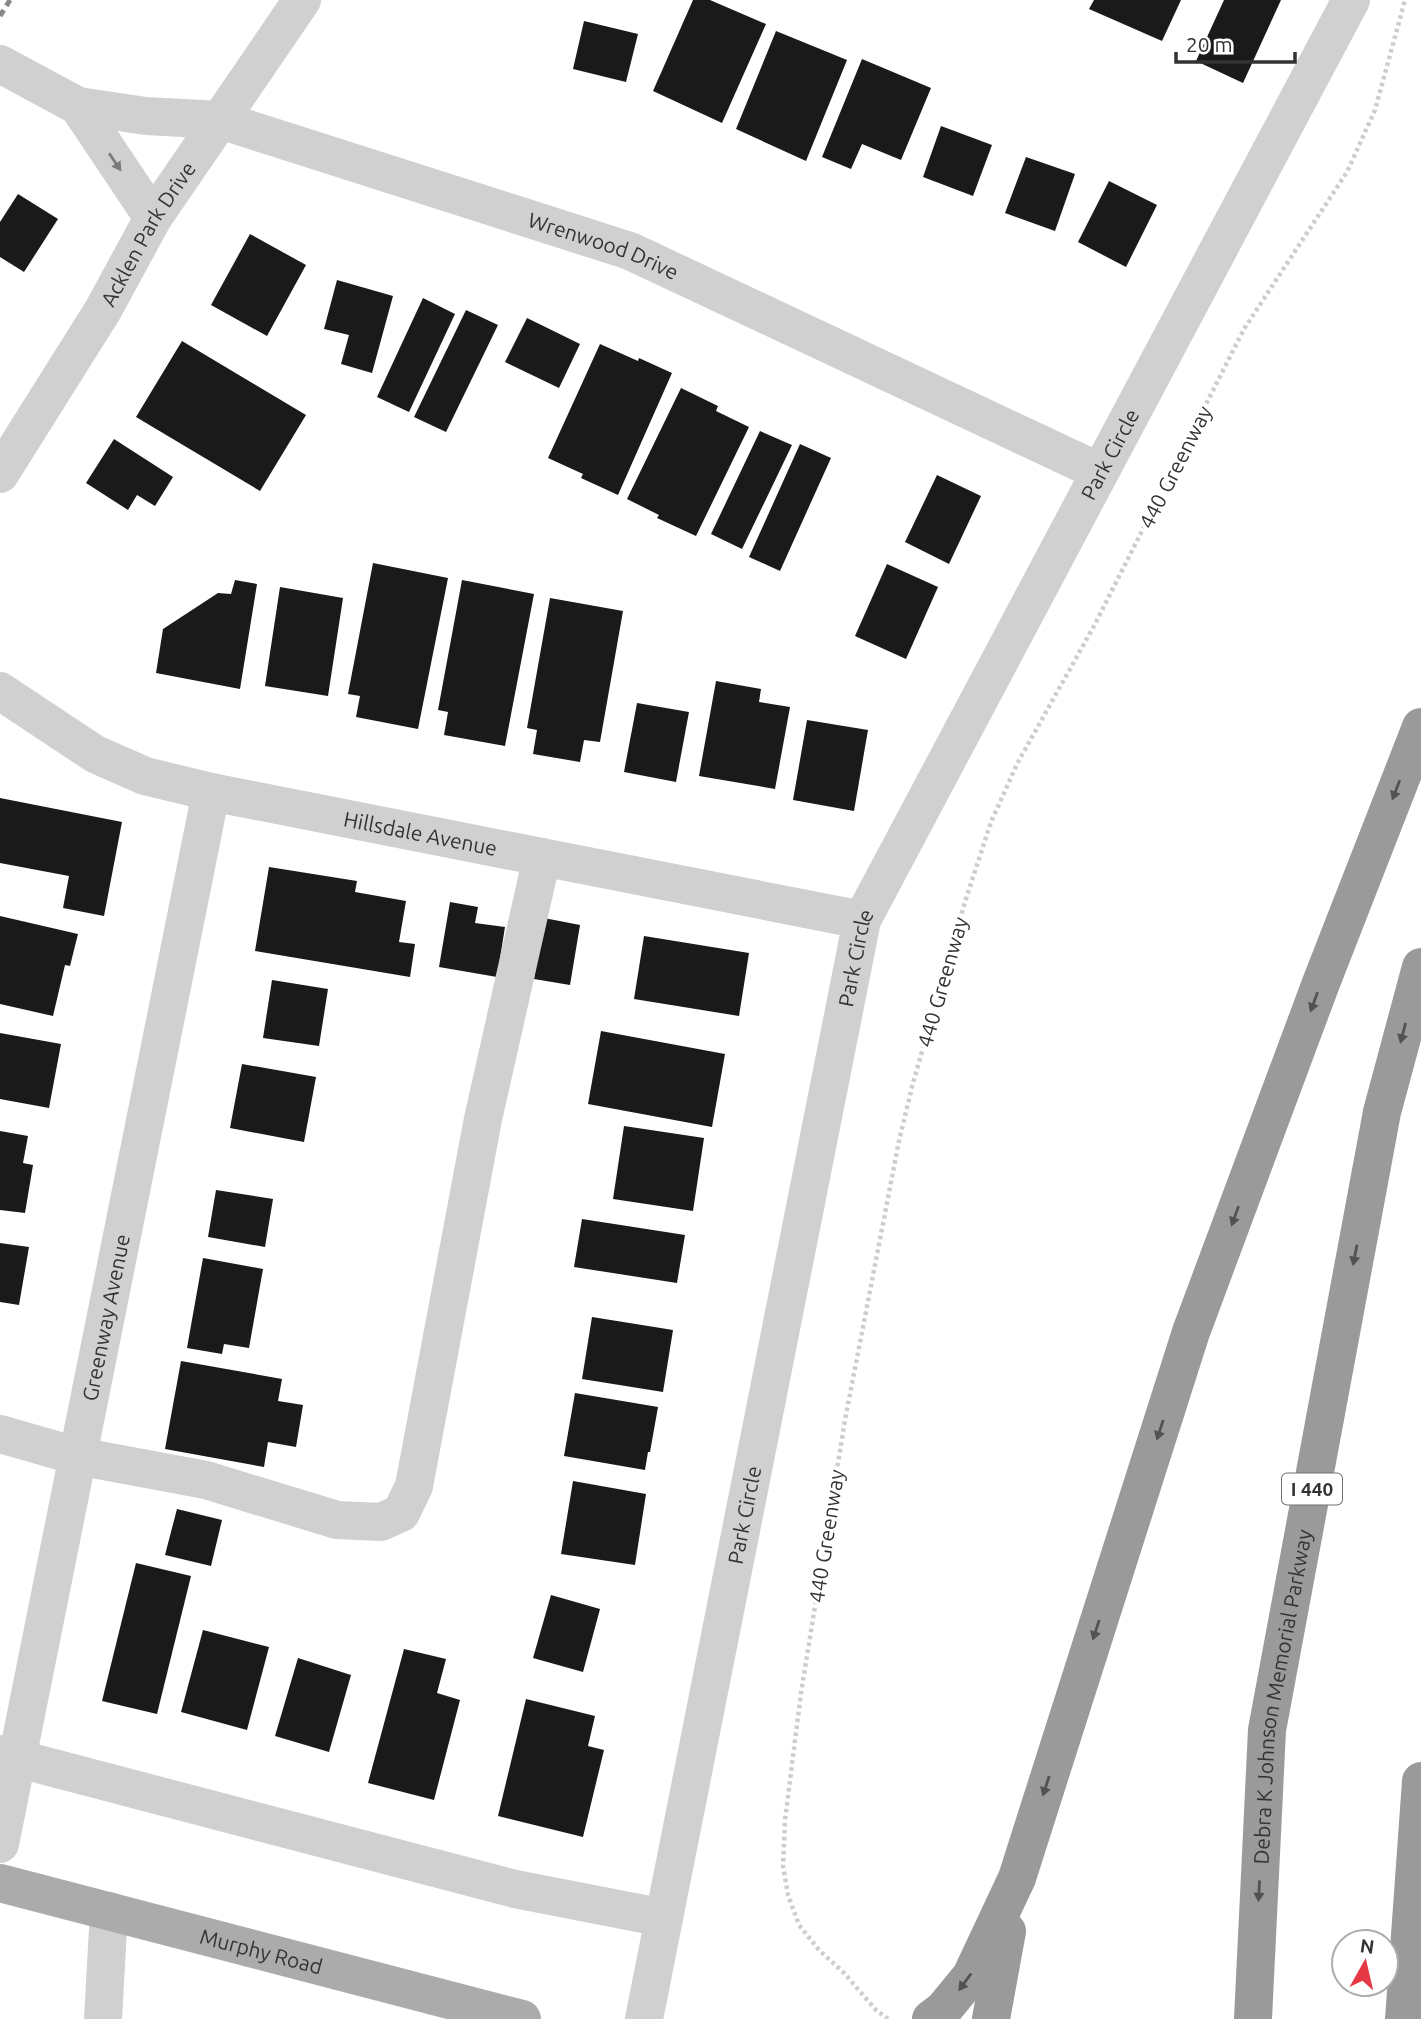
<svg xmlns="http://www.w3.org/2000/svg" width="1421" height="2019" font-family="Ubuntu,sans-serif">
  <rect width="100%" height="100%" fill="#fff"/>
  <g fill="#1a1a1a">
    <polygon points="693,0 710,0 766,24 722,123 653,91"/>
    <polygon points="1094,0 1181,0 1162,41 1089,9"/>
    <polygon points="1224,0 1281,0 1243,83 1196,61"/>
    <polygon points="584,21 638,34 626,82 573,69"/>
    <polygon points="776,31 847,60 806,161 736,129"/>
    <polygon points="862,59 931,88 901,160 862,144 851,169 822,157"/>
    <polygon points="941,126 992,145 973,196 923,177"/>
    <polygon points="1026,157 1075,174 1055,231 1005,213"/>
    <polygon points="1109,181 1157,205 1126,267 1078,242"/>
    <polygon points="18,194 58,219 24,272 0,257 0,222"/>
    <polygon points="250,234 306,265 267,336 211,305"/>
    <polygon points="337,280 393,296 372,373 341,364 349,335 324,329"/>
    <polygon points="423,298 455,314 409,412 377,397"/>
    <polygon points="466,310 498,325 446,432 414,417"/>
    <polygon points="527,318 580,344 559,388 505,362"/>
    <polygon points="182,341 306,415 260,491 136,417"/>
    <polygon points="600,344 638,361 639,358 672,373 618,495 581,478 583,474 548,458"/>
    <polygon points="681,388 718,406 716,411 749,427 696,536 657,518 659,515 627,499"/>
    <polygon points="760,431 792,445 742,549 711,534"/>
    <polygon points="114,439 173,477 155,506 137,495 128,510 86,483"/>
    <polygon points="800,444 831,458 780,571 749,557"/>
    <polygon points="937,475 981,496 949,564 905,542"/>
    <polygon points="373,563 448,578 418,729 356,717 360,696 348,694"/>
    <polygon points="887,564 938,587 906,659 855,636"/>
    <polygon points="235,580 257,584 240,689 156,673 163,629 218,593 231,594"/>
    <polygon points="462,580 534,594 505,746 444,735 448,712 438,710"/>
    <polygon points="280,587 343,598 328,696 265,686"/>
    <polygon points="550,598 623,611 600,742 584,740 580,762 533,754 537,730 527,728"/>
    <polygon points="716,681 761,689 759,702 790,707 775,789 699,776"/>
    <polygon points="637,703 689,712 676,782 624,772"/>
    <polygon points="807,720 868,730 854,811 793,800"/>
    <polygon points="0,798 122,822 104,916 63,908 69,876 0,863"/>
    <polygon points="269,867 357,881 355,892 406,901 399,942 415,944 410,977 255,951"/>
    <polygon points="450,902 478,907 475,923 505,927 497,977 439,967"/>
    <polygon points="0,916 78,934 70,966 65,965 53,1016 0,1004"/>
    <polygon points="544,918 580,925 570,985 534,979"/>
    <polygon points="644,936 749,953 739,1016 634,999"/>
    <polygon points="272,980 328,989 319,1046 263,1038"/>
    <polygon points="601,1031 725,1054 712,1127 588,1104"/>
    <polygon points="0,1033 61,1044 49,1108 0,1099"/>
    <polygon points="242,1064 316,1077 304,1142 230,1128"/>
    <polygon points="624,1126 704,1138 693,1211 613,1199"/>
    <polygon points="0,1131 28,1136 23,1163 33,1165 25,1213 0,1210"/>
    <polygon points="216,1190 273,1199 265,1247 208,1237"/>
    <polygon points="582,1219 685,1235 677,1283 574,1267"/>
    <polygon points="0,1243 29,1247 19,1305 0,1302"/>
    <polygon points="203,1258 263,1269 249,1348 224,1344 222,1354 187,1348"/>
    <polygon points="592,1317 673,1330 663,1392 582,1379"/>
    <polygon points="181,1361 282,1379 278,1401 303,1405 296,1447 268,1442 264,1467 165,1449"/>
    <polygon points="575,1393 658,1407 650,1452 648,1452 645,1470 564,1456"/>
    <polygon points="573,1481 646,1494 635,1565 561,1554"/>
    <polygon points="177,1509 222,1520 211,1566 165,1555"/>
    <polygon points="136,1563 191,1576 157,1714 102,1701"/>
    <polygon points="551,1595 600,1609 583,1672 533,1658"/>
    <polygon points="203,1630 269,1647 247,1730 181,1712"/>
    <polygon points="404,1649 446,1659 437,1693 460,1700 434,1800 368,1783"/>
    <polygon points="298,1658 351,1675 329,1752 275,1736"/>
    <polygon points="526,1699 595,1716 588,1746 604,1750 583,1837 498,1816"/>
  </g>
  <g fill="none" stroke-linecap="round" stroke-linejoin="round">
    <polyline stroke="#cdcdcd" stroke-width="4.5" stroke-dasharray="3.5 3.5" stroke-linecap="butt" points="888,2019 876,2010 844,1973 819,1950 799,1925 788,1895 783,1866 785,1820 801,1693 845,1420 899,1141 913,1083 965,902 991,822 1017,764 1094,626 1244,329 1347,172 1375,110 1405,0"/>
    <g stroke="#d0d0d0" stroke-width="38">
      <path id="s1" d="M0 64 78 106 146 116 220 120 630 251 1100 472"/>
      <polyline points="78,106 153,218"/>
      <path id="s2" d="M0 474 103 310 153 218 302 0"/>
      <path id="s3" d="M0 691 95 754 145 776 211 792 862 920"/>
      <polyline points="0,1434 77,1456 206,1480 337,1520 381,1522 401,1513 414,1486 483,1119 542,857"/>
      <polyline points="0,1754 515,1889 664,1918"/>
      <path id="s4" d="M0 1844 211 792"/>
      <polyline points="103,2019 109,1911"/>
      <path id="s5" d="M644 2019 862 920 1351 0"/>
    </g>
    <path stroke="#ababab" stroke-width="38" id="s6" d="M0 1883 522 2019"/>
    <g stroke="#9a9a9a" stroke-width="38">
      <polyline points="931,2019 943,2010 971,1976 1017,1878 1191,1332 1321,983 1421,727"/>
      <polyline points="991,2019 1007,1931"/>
      <path id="s7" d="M1253 2019 1267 1730 1382 1112 1421 967"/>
      <polyline points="1404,2019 1421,1781"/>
    </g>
    <polyline stroke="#888" stroke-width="5" stroke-dasharray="7 5" stroke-linecap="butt" points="0,16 10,0"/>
  </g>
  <defs><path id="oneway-solid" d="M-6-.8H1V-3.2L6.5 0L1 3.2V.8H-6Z" transform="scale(1.75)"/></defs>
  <use fill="#7a7a7a" href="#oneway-solid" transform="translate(115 162) rotate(56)"/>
  <g fill="#525252">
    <use href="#oneway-solid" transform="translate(1396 790) rotate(111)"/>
    <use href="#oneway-solid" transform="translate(1314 1002) rotate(110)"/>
    <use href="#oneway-solid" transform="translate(1403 1033) rotate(105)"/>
    <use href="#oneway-solid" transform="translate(1235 1216) rotate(110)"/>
    <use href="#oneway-solid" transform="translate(1355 1255) rotate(101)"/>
    <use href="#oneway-solid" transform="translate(1160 1430) rotate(108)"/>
    <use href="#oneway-solid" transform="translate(1096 1630) rotate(108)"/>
    <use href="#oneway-solid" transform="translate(1046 1786) rotate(108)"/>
    <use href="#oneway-solid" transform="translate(1259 1891) rotate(93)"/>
    <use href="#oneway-solid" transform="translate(965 1982) rotate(126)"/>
  </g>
  <g text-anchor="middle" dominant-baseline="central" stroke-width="7" stroke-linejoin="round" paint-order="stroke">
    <rect fill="#fff" stroke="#707070" stroke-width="2" x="1282" y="1473.5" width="60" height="31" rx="5"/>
    <g font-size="19" font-weight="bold" fill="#333">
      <text x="1312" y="1489">I 440</text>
    </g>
    <g font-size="21" fill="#333" stroke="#fff">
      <text stroke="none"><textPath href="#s2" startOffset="282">Acklen Park Drive</textPath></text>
      <text stroke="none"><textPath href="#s1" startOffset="635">Wrenwood Drive</textPath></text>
      <text stroke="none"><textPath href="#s5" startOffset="1648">Park Circle</textPath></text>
      <text transform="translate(1175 467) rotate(-63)">440 Greenway</text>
      <text stroke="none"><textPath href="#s3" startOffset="450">Hillsdale Avenue</textPath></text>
      <text stroke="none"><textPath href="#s5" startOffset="1082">Park Circle</textPath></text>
      <text transform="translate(942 982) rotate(-74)">440 Greenway</text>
      <text stroke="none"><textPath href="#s4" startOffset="537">Greenway Avenue</textPath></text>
      <text stroke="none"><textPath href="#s5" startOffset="514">Park Circle</textPath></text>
      <text transform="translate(826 1536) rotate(-81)">440 Greenway</text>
      <text stroke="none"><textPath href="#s7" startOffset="324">Debra K Johnson Memorial Parkway</textPath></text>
      <text stroke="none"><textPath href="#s6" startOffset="270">Murphy Road</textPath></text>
    </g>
  </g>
  <g transform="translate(1365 1963) rotate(8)"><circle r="33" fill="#ffffff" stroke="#adadad" stroke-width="2"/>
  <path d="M0-5L12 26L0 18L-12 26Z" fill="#e63946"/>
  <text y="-10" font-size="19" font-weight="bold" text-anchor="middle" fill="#333333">N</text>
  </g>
  <path d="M1176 52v10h119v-10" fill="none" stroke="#333333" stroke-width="3.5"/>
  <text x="1186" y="52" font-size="21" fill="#333333" stroke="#ffffff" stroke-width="5" paint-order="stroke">20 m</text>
</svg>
